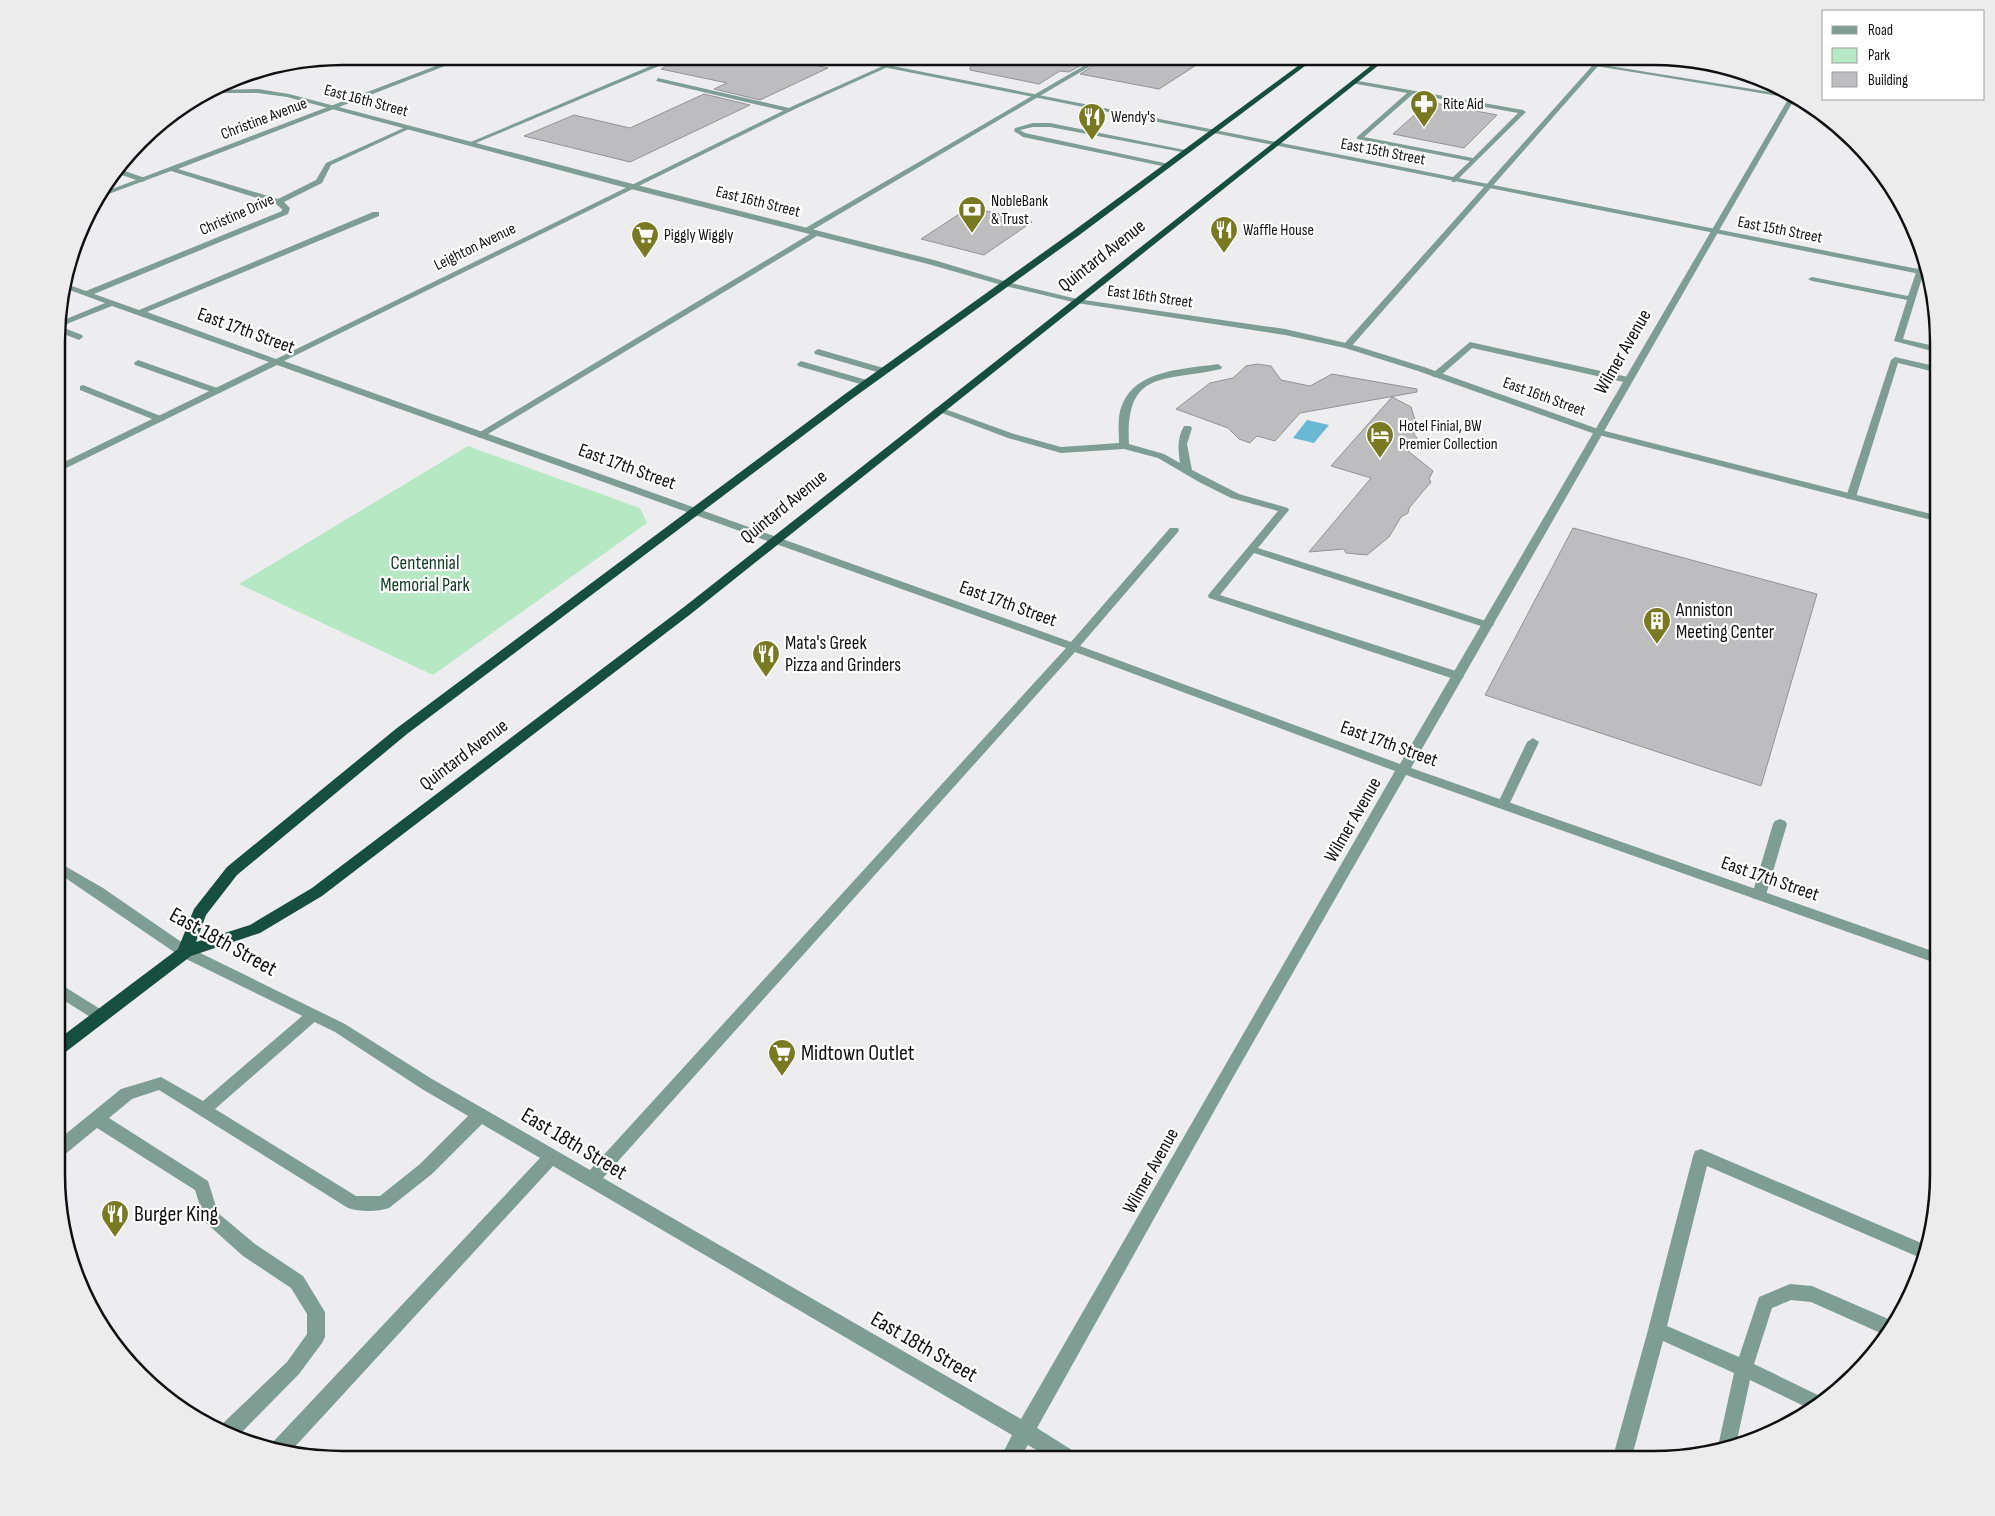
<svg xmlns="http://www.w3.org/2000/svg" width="1995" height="1516" font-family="'Sofia Sans Condensed',sans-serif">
  <rect width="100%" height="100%" fill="#ededef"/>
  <polygon fill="#b6e8c3" points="468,446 640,508 647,523 433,675 239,584"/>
  <polygon fill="#69b9d4" points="1307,420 1329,425 1314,443 1293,438"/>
  <g fill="#bdbdbf" stroke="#939395">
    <polygon points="685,56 773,56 828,68 760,100 714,89 727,83 661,69"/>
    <polygon points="971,57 1096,57 1069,72 1060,71 1039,84 970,70"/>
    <polygon points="1108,57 1209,57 1159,89 1080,74"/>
    <polygon points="704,94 750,105 630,162 524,136 574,115 630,128"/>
    <polygon points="1429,102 1497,115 1464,148 1393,134"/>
    <polygon points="970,207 1032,222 984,255 921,239"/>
    <polygon points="1257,364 1271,366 1281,380 1310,386 1332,374 1417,389 1417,392 1300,413 1275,441 1257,436 1250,443 1239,439 1228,428 1176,409 1210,383 1233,378 1246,366"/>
    <polygon points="1392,397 1411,407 1416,423 1411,429 1420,443 1408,451 1433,471 1429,479 1431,482 1409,508 1408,513 1401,517 1389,537 1367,555 1346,553 1344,549 1309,552 1371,478 1331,466"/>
    <polygon points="1573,528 1817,594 1761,786 1485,695"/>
  </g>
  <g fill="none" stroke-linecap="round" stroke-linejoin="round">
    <g fill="#7e9e93" fill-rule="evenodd">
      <polygon points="674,56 683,56 471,145 466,144"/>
      <polygon points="1099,57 1106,57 809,232 802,230"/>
      <polygon points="1600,57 1606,57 1350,348 1344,348 1344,344"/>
      <polygon points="658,78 789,108 792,110 789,112 656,81"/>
      <path d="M1353 80 1523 110 1526 112 1455 182H1452V178L1470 161 1357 139V137L1407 93 1351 83ZM1413 94 1518 113 1473 158 1364 137Z"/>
      <polygon points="1033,123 1050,123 1190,151 1187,153 1050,127 1033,127 1020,130 1025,133 1169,164 1170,165 1167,167 1023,137 1014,131 1015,128"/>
      <polygon points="119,169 145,178 146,180 142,182 116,173"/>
      <polygon points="815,231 822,233 483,437 480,438 475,435"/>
      <polygon points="1921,258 1924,258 1926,265 1903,339 1939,347 1939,353 1894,341 1907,300 1812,281 1808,279 1812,277 1908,296"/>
      <polygon points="59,316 70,322 66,325 59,322"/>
      <polygon points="59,326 82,335 83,337 79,340 59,332"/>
      <polygon points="1470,342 1628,377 1632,380 1628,383 1472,348 1439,377 1433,377 1433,373"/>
      <polygon points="818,349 887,369 888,371 884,374 815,354 814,352"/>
      <polygon points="1895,357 1939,367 1939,373 1898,363 1856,497 1855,499 1847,499 1846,497 1891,360"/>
      <polygon points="138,360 220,389 222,391 220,393 214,393 135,365 134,363"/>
      <polygon points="801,361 870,381 871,383 867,386 798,366 797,364"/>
      <path d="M1218 364 1222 367 1221 369C1165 382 1125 368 1129 444L1164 454 1180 463C1178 450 1177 438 1184 426H1190L1192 428 1187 444 1192 470 1239 494 1288 508 1289 510 1258 548 1492 623 1494 625 1488 628 1484 627 1254 553 1220 595 1462 673 1464 676 1462 679H1454L1209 598 1208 596 1209 594 1278 511 1231 498 1199 482 1158 458 1124 449 1061 453 1008 438 934 410 936 408H942L1014 434 1061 447 1119 443C1119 431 1117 417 1122 405 1136 369 1186 369 1218 364Z"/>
      <polygon points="83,385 163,417 165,419 163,421 157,421 80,390 80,386"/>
      <polygon points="1533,738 1539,742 1509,805 1508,808 1498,808 1497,805 1527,742"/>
      <polygon points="1780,819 1785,821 1787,824 1766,895 1764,899 1754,899 1752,895 1773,824 1775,821"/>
      <polygon points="57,982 105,1012 107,1016 105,1020 100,1022 95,1020 57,996"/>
      <path d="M313 1009 318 1011 320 1015 318 1019 215 1109 356 1196H380L420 1164 474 1110 480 1108 486 1110 488 1115 486 1120 432 1174 389 1208C378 1212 359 1212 348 1208L159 1090 132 1099 109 1118 208 1181 218 1213 255 1244 303 1276 325 1312V1337L322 1343 299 1374 235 1439 219 1429V1427L287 1362 307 1334V1314L291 1288 243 1256 205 1222 195 1190 97 1128 63 1156 57 1158V1141L121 1089 161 1077 203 1101 308 1011Z"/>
      <polygon points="1701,1149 1926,1245 1923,1259 1707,1166 1667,1326 1739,1357 1759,1297 1790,1284 1812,1286 1893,1321 1885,1335 1811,1302 1791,1300 1772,1308 1754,1364 1822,1397 1808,1408 1750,1380 1736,1445 1717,1451 1734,1373 1663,1341 1631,1460 1612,1460 1648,1330 1693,1156 1695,1151"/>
    </g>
    <path fill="#7e9e93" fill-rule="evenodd" d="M462 56H471L178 169 278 199 316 180 326 163 406 127 411 128 331 165 322 183 284 202 290 208 288 214 94 294 139 310 373 212H379V216L147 312 276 359 793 106 903 57H910L797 108 284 361 1071 642 1170 528H1178L1179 530 1178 532 1080 646 1400 764 1790 96 1795 98 1411 768 1938 953V964L1406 775 1231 1081 1037 1428 1075 1452 1077 1459H1051L1028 1445 1019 1459H1000L1012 1435 553 1166 291 1451 271 1447 273 1442 540 1158 422 1089 335 1032 180 956 58 873V862L103 888 190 948 345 1024 432 1079 590 1170 1066 648 277 365 58 472V465L269 362 112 306 59 327V322L105 303 64 288 66 284 86 291 282 211V209L276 204 171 171 95 199 99 194ZM1075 652 1395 771 1021 1419 603 1178Z"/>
    <g fill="#7e9e93" fill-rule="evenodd">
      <polygon points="828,56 842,56 1928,271 1930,276"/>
      <polygon points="1541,57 1554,57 1790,95 1797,99"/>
      <polygon points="258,89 289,94 625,182 934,260 1007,282 1077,299 1285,329 1350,344 1424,367 1601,430 1939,516 1939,522 1595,434 1418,371 1345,348 1285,335 1077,303 1005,286 928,264 619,186 287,97 258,93 212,93 218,90"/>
    </g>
    <polygon fill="#164e3f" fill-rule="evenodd" points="1310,57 1317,57 1078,236 853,398 407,734 237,875 206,915 196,942 250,925 312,888 684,607 1382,57 1389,57 692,613 322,896 260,933 191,956 63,1054 57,1056 57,1040 178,949 194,909 227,867 397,728 845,394 1072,232"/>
  </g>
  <defs>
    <symbol id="pharmacy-pin" viewBox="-11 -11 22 30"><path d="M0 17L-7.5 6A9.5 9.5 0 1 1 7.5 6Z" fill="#787921" stroke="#fff"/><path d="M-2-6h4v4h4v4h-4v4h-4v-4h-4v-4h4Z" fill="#fff"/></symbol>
    <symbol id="restaurant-pin" viewBox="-11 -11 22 30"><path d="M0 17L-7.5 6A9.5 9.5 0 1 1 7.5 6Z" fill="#787921" stroke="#fff"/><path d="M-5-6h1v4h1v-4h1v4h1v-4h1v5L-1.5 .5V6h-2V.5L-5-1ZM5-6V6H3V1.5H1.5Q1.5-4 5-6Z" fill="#fff"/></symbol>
    <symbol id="bank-pin" viewBox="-11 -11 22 30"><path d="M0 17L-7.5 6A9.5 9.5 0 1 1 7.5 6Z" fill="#787921" stroke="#fff"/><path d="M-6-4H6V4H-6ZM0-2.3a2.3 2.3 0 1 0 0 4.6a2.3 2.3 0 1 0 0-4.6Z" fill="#fff"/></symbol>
    <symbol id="supermarket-pin" viewBox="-11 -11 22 30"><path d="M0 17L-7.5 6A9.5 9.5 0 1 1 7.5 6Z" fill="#787921" stroke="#fff"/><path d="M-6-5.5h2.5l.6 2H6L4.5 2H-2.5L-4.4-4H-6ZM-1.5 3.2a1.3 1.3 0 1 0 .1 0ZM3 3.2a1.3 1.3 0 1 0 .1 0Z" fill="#fff"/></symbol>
    <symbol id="hotel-pin" viewBox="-11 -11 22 30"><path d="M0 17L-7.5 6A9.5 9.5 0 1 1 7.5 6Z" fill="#787921" stroke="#fff"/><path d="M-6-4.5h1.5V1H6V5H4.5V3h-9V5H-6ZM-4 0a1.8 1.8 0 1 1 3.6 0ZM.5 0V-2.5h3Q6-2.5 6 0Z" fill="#fff"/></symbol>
    <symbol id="building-pin" viewBox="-11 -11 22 30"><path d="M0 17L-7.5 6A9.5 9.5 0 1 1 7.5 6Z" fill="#787921" stroke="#fff"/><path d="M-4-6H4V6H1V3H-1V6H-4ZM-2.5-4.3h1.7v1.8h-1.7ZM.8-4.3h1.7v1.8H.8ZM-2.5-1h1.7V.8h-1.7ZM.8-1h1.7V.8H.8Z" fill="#fff"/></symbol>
  </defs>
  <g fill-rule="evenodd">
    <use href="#pharmacy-pin" x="1408" y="88" width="32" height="43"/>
    <use href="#restaurant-pin" x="1076" y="101" width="32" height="43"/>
    <use href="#bank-pin" x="956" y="194" width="32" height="43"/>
    <use href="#restaurant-pin" x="1208" y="214" width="32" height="43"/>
    <use href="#supermarket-pin" x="629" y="219" width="32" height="43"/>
    <use href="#hotel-pin" x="1364" y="419" width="32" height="43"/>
    <use href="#building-pin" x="1641" y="605" width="32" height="43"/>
    <use href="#restaurant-pin" x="750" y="638" width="32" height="43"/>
    <use href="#supermarket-pin" x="766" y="1037" width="32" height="43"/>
    <use href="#restaurant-pin" x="99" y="1198" width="32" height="43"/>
  </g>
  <g text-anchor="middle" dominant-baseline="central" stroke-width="4.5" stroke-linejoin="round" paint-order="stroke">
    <g font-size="16" fill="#101010" stroke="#fff">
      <text transform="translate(366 101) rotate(15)">East 16th Street</text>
      <text transform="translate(264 119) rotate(-21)">Christine Avenue</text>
      <text transform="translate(1383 152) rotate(11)">East 15th Street</text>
      <text transform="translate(758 202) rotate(14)">East 16th Street</text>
      <text transform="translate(237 215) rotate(-24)">Christine Drive</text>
      <text transform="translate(1780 230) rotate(11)">East 15th Street</text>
      <text transform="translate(475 247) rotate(-26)">Leighton Avenue</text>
      <text transform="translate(1150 297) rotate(8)">East 16th Street</text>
      <text transform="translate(1544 397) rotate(20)">East 16th Street</text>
    </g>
    <g font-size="16" fill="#101010" stroke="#fff" text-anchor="start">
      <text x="1443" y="104">Rite Aid</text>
      <text x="1111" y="117">Wendy's</text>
      <text x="991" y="201">NobleBank<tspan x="991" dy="18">&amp; Trust</tspan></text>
      <text x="1243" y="230">Waffle House</text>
      <text x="664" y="235">Piggly Wiggly</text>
      <text x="1399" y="426">Hotel Finial, BW<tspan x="1399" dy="18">Premier Collection</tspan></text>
    </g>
    <g font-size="19" fill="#101010" stroke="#fff">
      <text transform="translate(1102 256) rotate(-38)">Quintard Avenue</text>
      <text transform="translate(246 331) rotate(20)">East 17th Street</text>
      <text transform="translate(1623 352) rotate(-60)">Wilmer Avenue</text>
      <text transform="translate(627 467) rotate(20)">East 17th Street</text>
      <text transform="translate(784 507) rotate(-39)">Quintard Avenue</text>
      <text transform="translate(1008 604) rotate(20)">East 17th Street</text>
      <text transform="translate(1389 744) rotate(20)">East 17th Street</text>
      <text transform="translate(464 755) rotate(-37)">Quintard Avenue</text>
      <text transform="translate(1353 820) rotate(-60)">Wilmer Avenue</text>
      <text transform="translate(1770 879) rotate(19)">East 17th Street</text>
      <text transform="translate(1151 1171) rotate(-61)">Wilmer Avenue</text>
    </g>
    <g font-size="19" fill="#0c3b1f" stroke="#fff">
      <text x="425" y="563">Centennial<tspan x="425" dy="22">Memorial Park</tspan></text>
    </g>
    <g font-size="19" fill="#101010" stroke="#fff" text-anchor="start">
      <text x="1676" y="610">Anniston<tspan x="1676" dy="22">Meeting Center</tspan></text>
      <text x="785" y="643">Mata's Greek<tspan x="785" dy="22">Pizza and Grinders</tspan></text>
    </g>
    <g font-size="22" fill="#101010" stroke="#fff">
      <text transform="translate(223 942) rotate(29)">East 18th Street</text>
      <text transform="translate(574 1144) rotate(31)">East 18th Street</text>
      <text transform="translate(924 1347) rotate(30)">East 18th Street</text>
    </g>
    <g font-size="22" fill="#101010" stroke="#fff" text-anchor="start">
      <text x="801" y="1053">Midtown Outlet</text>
      <text x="134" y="1214">Burger King</text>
    </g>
  </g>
  <path d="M0 0H1995V1516H0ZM342 65H1653A277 277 0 0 1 1930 342V1174A277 277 0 0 1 1653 1451H342A277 277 0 0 1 65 1174V342A277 277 0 0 1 342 65Z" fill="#ececec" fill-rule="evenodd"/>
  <path fill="none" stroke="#101010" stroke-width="2.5" d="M342 65H1653A277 277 0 0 1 1930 342V1174A277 277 0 0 1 1653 1451H342A277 277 0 0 1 65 1174V342A277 277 0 0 1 342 65Z"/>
  <rect x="1822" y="10" width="162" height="90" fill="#ffffff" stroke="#9f9f9f"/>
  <rect x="1832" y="26" width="25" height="8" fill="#7e9e93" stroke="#9f9f9f"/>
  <text x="1868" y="35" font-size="15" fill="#101010">Road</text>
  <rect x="1832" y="48" width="25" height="15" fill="#b6e8c3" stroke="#9f9f9f"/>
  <text x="1868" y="60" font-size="15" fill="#101010">Park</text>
  <rect x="1832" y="72" width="25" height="15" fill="#bdbdbf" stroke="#9f9f9f"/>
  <text x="1868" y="85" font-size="15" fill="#101010">Building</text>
</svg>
